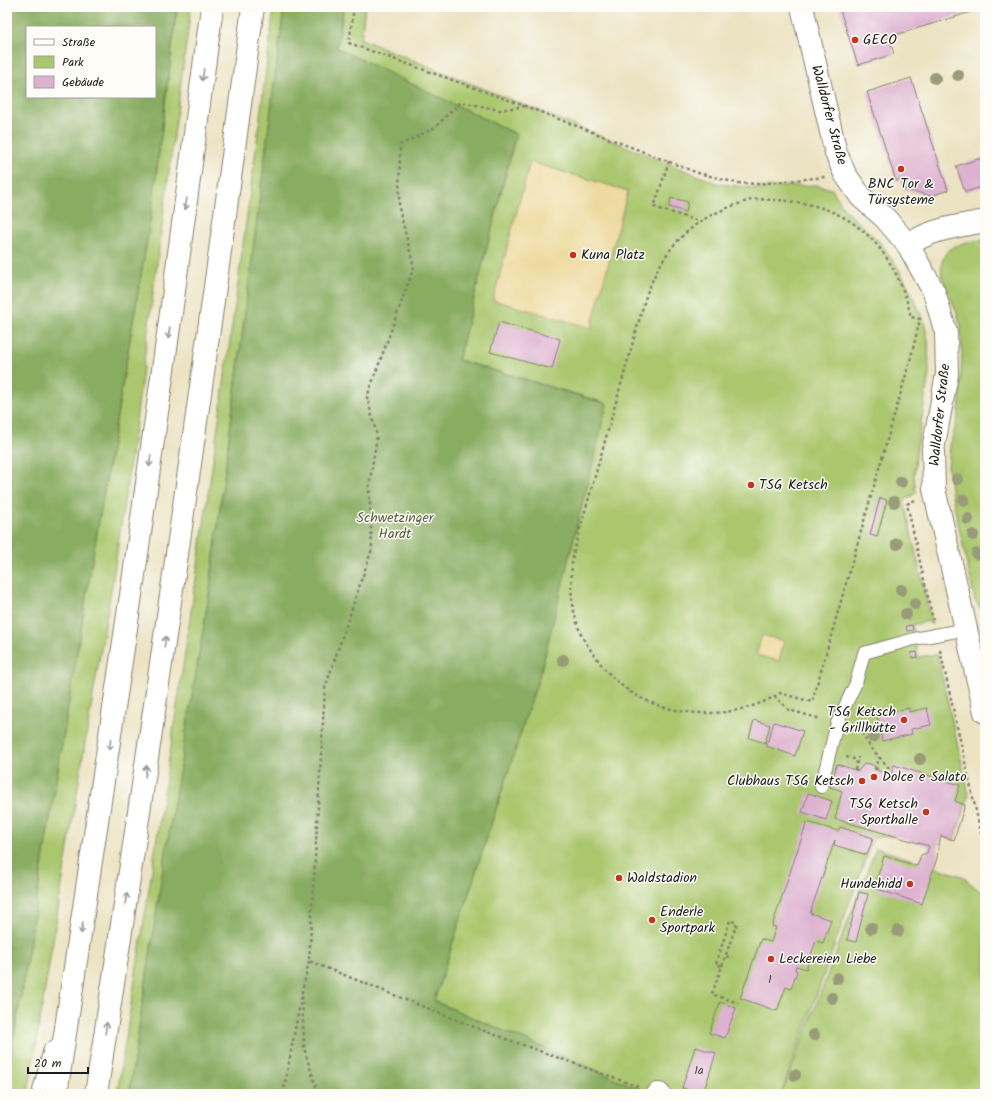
<svg xmlns="http://www.w3.org/2000/svg" width="992" height="1101" font-family="Kalam,sans-serif">
  <rect width="100%" height="100%" fill="#fdfcf7"/>
  <filter id="ink" filterUnits="userSpaceOnUse"><feTurbulence type="fractalNoise" baseFrequency=".025" numOctaves="2"/><feDisplacementMap in="SourceGraphic" scale="8" xChannelSelector="R" yChannelSelector="G"/><feConvolveMatrix kernelMatrix="1 2 1 2 8 2 1 2 1" color-interpolation-filters="sRGB"/></filter>
  <filter id="wash" filterUnits="userSpaceOnUse"><feTurbulence type="fractalNoise" baseFrequency=".012" numOctaves="4" result="noise"/><feDisplacementMap in="SourceGraphic" scale="16" xChannelSelector="R" yChannelSelector="G"/><feGaussianBlur stdDeviation="0.9" result="paint"/><feColorMatrix in="noise" values="0 0 0 0 0 0 0 0 0 0 0 0 0 0 0 0 0 1.4 0 .05"/><feComposite in="paint" operator="in"/></filter>
  <g filter="url(#wash)">
    <rect width="100%" height="100%" fill="#ece3c3"/>
    <g fill="#abc76e" stroke="#647245">
      <polygon points="177,7 191,7 134,436 113,579 90,713 28,1094 7,1094 7,1081 90,573 151,217"/>
      <path d="M274 7H284L209 595 162 875 129 1094H117C174 732 229 370 274 7Z"/>
      <polygon points="344,7 365,7 361,39 719,184 755,188 816,185 832,189 845,210 881,243 897,266 912,294 924,322 928,340 929,373 917,448 914,476 916,493 904,501 932,624 930,624 929,621 912,625 918,657 937,654 969,795 954,840 941,836 915,833 873,838 781,1094 648,1094 646,1092 434,1001 542,667 603,402 458,360 516,134 337,48"/>
      <path d="M985 240V611L980 607 975 601 952 495 948 467 950 445 958 418 960 400 962 352 961 326 957 313 942 277C937 246 960 242 985 240Z"/>
      <polygon points="876,848 962,876 981,892 985,891 985,1094 782,1094"/>
    </g>
    <g fill="#88ac61" stroke="#52643e" fill-rule="evenodd">
      <path d="M7 7H177L151 217 90 573 7 1081ZM27 27H155V97H27Z"/>
      <polygon points="284,7 343,7 337,48 516,134 458,360 607,404 542,667 434,1001 647,1092 647,1094 129,1094 162,875 209,595"/>
    </g>
    <g fill="#eeda9e" stroke="#857b5d">
      <polygon points="530,162 628,191 591,328 493,300"/>
      <polygon points="762,635 784,641 779,661 756,655"/>
    </g>
    <g id="blocks">
      <g fill="#ddb1d0">
        <polygon points="839,7 970,7 971,12 889,37 894,54 858,65"/>
        <polygon points="911,78 948,190 931,196 904,189 901,179 896,181 867,92"/>
        <polygon points="985,157 985,186 965,192 956,166"/>
        <polygon points="671,198 688,202 686,212 669,207"/>
        <polygon points="499,322 560,339 552,369 490,352"/>
        <polygon points="880,498 887,500 877,537 870,535"/>
        <polygon points="912,625 913,630 907,631 906,626"/>
        <polygon points="917,652 918,657 912,658 911,653"/>
        <polygon points="909,708 909,712 927,708 931,725 911,729 912,734 882,741 877,715"/>
        <polygon points="754,720 770,725 765,743 749,738"/>
        <polygon points="774,722 803,731 795,756 766,746"/>
        <polygon points="867,763 875,766 874,769 891,775 894,765 960,785 955,801 965,805 954,840 941,836 938,848 937,858 922,904 874,888 884,856 917,866 921,855 927,853 929,846 835,819 842,791 830,787 837,764 858,771 864,764"/>
        <polygon points="808,793 832,801 826,820 802,812"/>
        <polygon points="807,822 838,831 840,827 873,838 867,855 834,845 835,840 810,913 831,920 823,943 816,941 806,969 796,966 795,970 797,971 791,989 786,987 777,1011 740,998 761,939 771,942 776,927 772,926"/>
        <polygon points="859,892 868,894 856,942 847,940"/>
        <polygon points="720,1002 736,1008 725,1038 709,1033"/>
        <polygon points="695,1047 716,1053 703,1094 682,1088"/>
      </g>
    </g>
  </g>
  <g filter="url(#ink)">
    <use href="#blocks" fill-opacity="0" stroke="#848070" stroke-width="1"/>
    <g fill="none" stroke-linecap="round" stroke-linejoin="round">
      <defs>
        <g id="lane">
          <polyline points="821,787 837,723 856,683 864,653 914,639 967,629"/>
          <polyline points="38,1094 50,1049 65,1040"/>
        </g>
        <g id="street">
          <polyline points="802,7 836,153 845,174 861,197 885,218 908,245 934,292 946,333 947,374 933,450 934,489 985,712"/>
          <path d="M908 245C933 228 956 227 985 221"/>
          <polyline points="658,1094 659,1094"/>
        </g>
        <g id="highway">
          <polyline points="56,1094 134,575 171,313 212,7"/>
          <path d="M96 1094C152 732 205 370 253 7"/>
        </g>
      </defs>
      <use href="#lane" stroke="#848070" stroke-width="14"/>
      <use href="#street" stroke="#848070" stroke-width="24"/>
      <use href="#highway" stroke="#848070" stroke-width="24"/>
      <g stroke="#848070" stroke-width="2.5" stroke-dasharray="3 3" stroke-linecap="butt">
        <polyline points="354,7 349,43 525,106 698,173 737,183 758,184 825,177"/>
        <polyline points="525,106 500,110 461,102 434,128 400,145 399,208 414,267 367,397 377,436 369,487 372,549 325,688 309,961 479,1029 639,1087"/>
        <polyline points="669,161 654,207 701,222"/>
        <path d="M755 199C778 200 801 201 822 208 872 224 900 268 911 317L920 319 911 357 812 702 780 693C737 721 667 720 625 688 613 679 604 669 596 657 590 649 582 639 579 629 570 604 570 579 573 554L646 296C667 239 698 214 755 199Z"/>
        <polyline points="915,500 907,504 933,620"/>
        <polyline points="940,650 985,851"/>
        <polyline points="774,696 789,710 821,719"/>
        <polyline points="851,728 862,733"/>
        <polyline points="880,730 862,733 871,748 890,769 892,770"/>
        <polyline points="846,757 858,760"/>
        <polyline points="855,770 858,757"/>
        <polyline points="876,770 879,757"/>
        <polyline points="726,956 732,958"/>
        <polyline points="309,961 302,992 304,1048 318,1094"/>
        <polyline points="722,966 737,923 730,920 716,964 722,966 712,994 738,1003"/>
        <polyline points="283,1094 301,998"/>
      </g>
      <use href="#lane" stroke="#fff" stroke-width="12"/>
      <use href="#street" stroke="#fff" stroke-width="22"/>
      <use href="#highway" stroke="#fff" stroke-width="22"/>
    </g>
    <g fill="#999b79">
      <circle cx="958" cy="75" r="6"/>
      <circle cx="935" cy="78" r="6"/>
      <circle cx="957" cy="479" r="6"/>
      <circle cx="901" cy="482" r="6"/>
      <circle cx="964" cy="500" r="6"/>
      <circle cx="894" cy="502" r="6"/>
      <circle cx="968" cy="519" r="6"/>
      <circle cx="973" cy="535" r="6"/>
      <circle cx="897" cy="544" r="6"/>
      <circle cx="977" cy="554" r="6"/>
      <circle cx="901" cy="590" r="6"/>
      <circle cx="915" cy="604" r="6"/>
      <circle cx="906" cy="614" r="6"/>
      <circle cx="563" cy="660" r="6"/>
      <circle cx="873" cy="737" r="6"/>
      <circle cx="920" cy="759" r="6"/>
      <circle cx="871" cy="928" r="6"/>
      <circle cx="898" cy="931" r="6"/>
      <circle cx="837" cy="978" r="6"/>
      <circle cx="832" cy="998" r="6"/>
      <circle cx="814" cy="1035" r="6"/>
      <circle cx="795" cy="1075" r="6"/>
    </g>
    <defs><path id="oneway-shaft" d="M-6 0H5M1.5-3L5.5 0L1.5 3" fill="none" stroke-width="1.6" stroke-linecap="round" stroke-linejoin="round"/></defs>
    <g stroke="#999">
      <use href="#oneway-shaft" transform="translate(203 75) rotate(98)"/>
      <use href="#oneway-shaft" transform="translate(186 204) rotate(98)"/>
      <use href="#oneway-shaft" transform="translate(169 333) rotate(98)"/>
      <use href="#oneway-shaft" transform="translate(150 461) rotate(98)"/>
      <use href="#oneway-shaft" transform="translate(165 642) rotate(-82)"/>
      <use href="#oneway-shaft" transform="translate(110 744) rotate(99)"/>
      <use href="#oneway-shaft" transform="translate(146 771) rotate(-82)"/>
      <use href="#oneway-shaft" transform="translate(126 899) rotate(-81)"/>
      <use href="#oneway-shaft" transform="translate(82 928) rotate(99)"/>
      <use href="#oneway-shaft" transform="translate(106 1028) rotate(-81)"/>
    </g>
  </g>
  <g fill="#c8321e" stroke="#fdfcf7" stroke-width="1.5">
    <circle cx="855" cy="40" r="4"/>
    <circle cx="901" cy="169" r="4"/>
    <circle cx="573" cy="255" r="4"/>
    <circle cx="751" cy="485" r="4"/>
    <circle cx="904" cy="720" r="4"/>
    <circle cx="874" cy="777" r="4"/>
    <circle cx="862" cy="781" r="4"/>
    <circle cx="926" cy="812" r="4"/>
    <circle cx="619" cy="878" r="4"/>
    <circle cx="910" cy="884" r="4"/>
    <circle cx="652" cy="920" r="4"/>
    <circle cx="771" cy="959" r="4"/>
  </g>
  <g text-anchor="middle" dominant-baseline="central" stroke-width="3" stroke-linejoin="round" paint-order="stroke">
    <g font-size="12" fill="#4c4149">
      <text x="770" y="979">1</text>
      <text x="699" y="1070">1a</text>
    </g>
    <g font-size="14" fill="#1c1c1c" stroke="#fdfcf7" text-anchor="start">
      <text x="863" y="40">GECO</text>
      <text x="901" y="184" text-anchor="middle">BNC Tor &amp;<tspan x="901" dy="16">Türsysteme</tspan></text>
      <text x="581" y="255">Kuna Platz</text>
      <text x="759" y="485">TSG Ketsch</text>
      <text x="896" y="712" text-anchor="end">TSG Ketsch<tspan x="896" dy="16">- Grillhütte</tspan></text>
      <text x="882" y="777">Dolce e Salato</text>
      <text x="854" y="781" text-anchor="end">Clubhaus TSG Ketsch</text>
      <text x="918" y="804" text-anchor="end">TSG Ketsch<tspan x="918" dy="16">- Sporthalle</tspan></text>
      <text x="627" y="878">Waldstadion</text>
      <text x="902" y="884" text-anchor="end">Hundehidd</text>
      <text x="660" y="912">Enderle<tspan x="660" dy="16">Sportpark</tspan></text>
      <text x="779" y="959">Leckereien Liebe</text>
    </g>
    <g font-size="14" fill="#1c1c1c" stroke="#fdfcf7">
      <text transform="translate(829 115) rotate(75)">Walldorfer Straße</text>
      <text transform="translate(940 415) rotate(-84)">Walldorfer Straße</text>
    </g>
    <g font-size="14" fill="#55603d" stroke="#fdfcf7">
      <text x="395" y="518">Schwetzinger<tspan x="395" dy="16">Hardt</tspan></text>
    </g>
  </g>
  <rect width="992" height="1101" fill="none" stroke="#fdfcf7" stroke-width="24"/>
  <rect x="26" y="26" width="130" height="72" fill="#fdfcf7" stroke="#a3a29f"/>
  <rect x="34" y="39" width="20" height="6" fill="#ffffff" stroke="#a3a29f"/>
  <text x="62" y="46" font-size="12" fill="#1c1c1c">Straße</text>
  <rect x="34" y="56" width="20" height="12" fill="#abc76e" stroke="#a3a29f"/>
  <text x="62" y="66" font-size="12" fill="#1c1c1c">Park</text>
  <rect x="34" y="76" width="20" height="12" fill="#ddb1d0" stroke="#a3a29f"/>
  <text x="62" y="86" font-size="12" fill="#1c1c1c">Gebäude</text>
  <path d="M28 1067v6h60v-6" fill="none" stroke="#1c1c1c" stroke-width="2"/>
  <text x="34" y="1067" font-size="12" fill="#1c1c1c" stroke="#fdfcf7" stroke-width="3" paint-order="stroke">20 m</text>
</svg>
